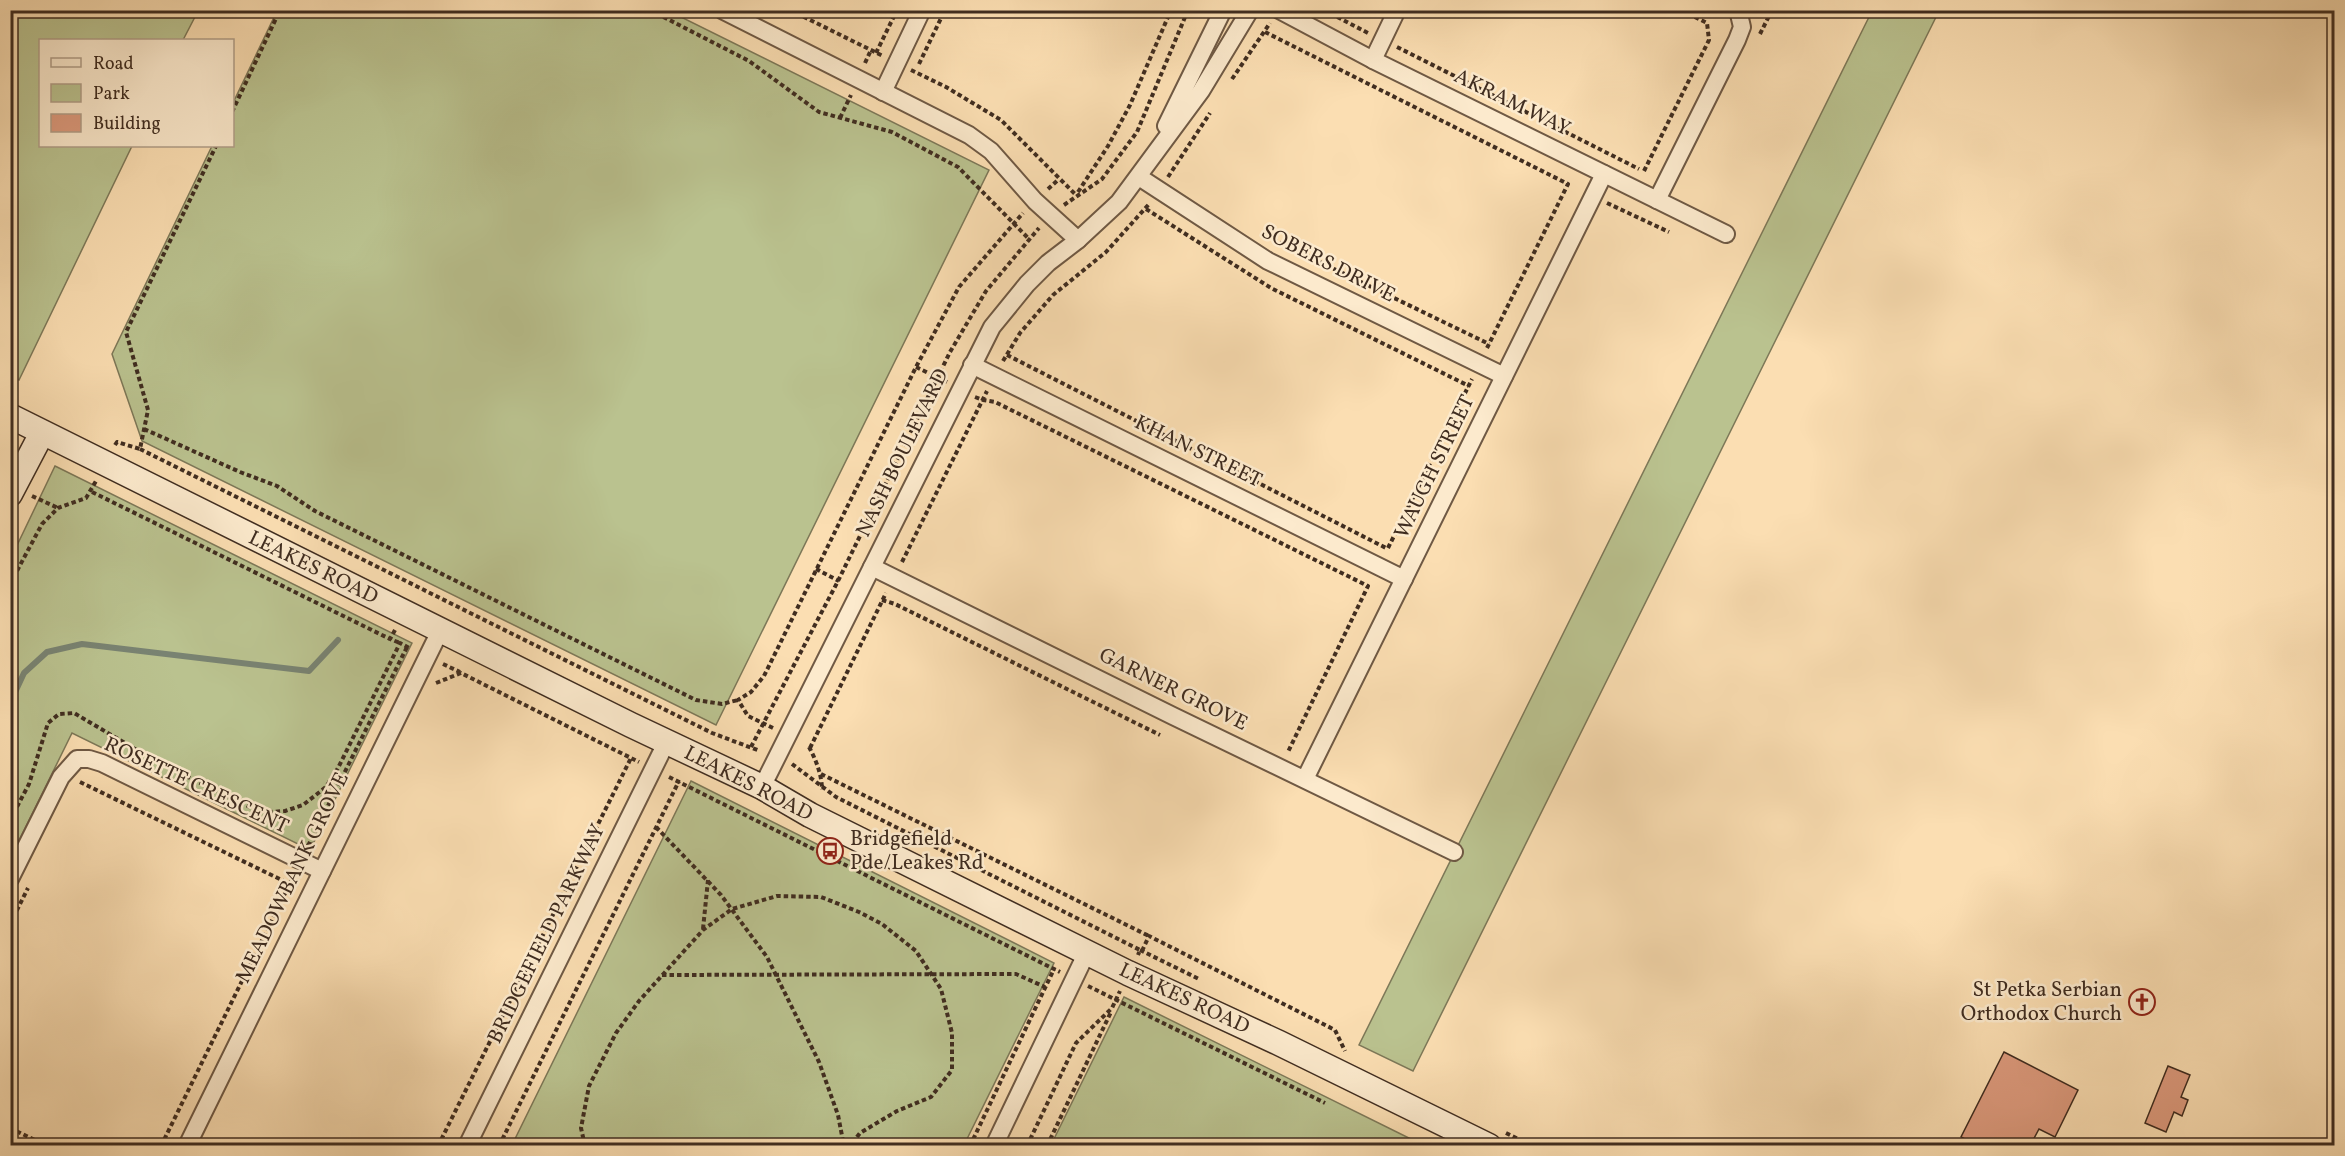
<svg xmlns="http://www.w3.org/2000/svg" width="2345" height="1156" font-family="Vollkorn,serif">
  <rect width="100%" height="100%" fill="#fbdeb2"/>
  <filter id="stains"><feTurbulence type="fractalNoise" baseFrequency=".00333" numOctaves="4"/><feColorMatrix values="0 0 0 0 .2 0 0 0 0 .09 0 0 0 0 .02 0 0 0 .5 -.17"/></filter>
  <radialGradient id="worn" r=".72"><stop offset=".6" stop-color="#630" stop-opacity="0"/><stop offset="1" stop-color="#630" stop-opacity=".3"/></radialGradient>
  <g fill="#bac28f" stroke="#7d7858" stroke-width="1.5">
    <polygon points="10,11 198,11 183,40 40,40 40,146 132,146 19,380 10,376"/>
    <polygon points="277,11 669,11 989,170 716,725 142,441 112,354 212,146 232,146 233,103"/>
    <polygon points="1872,11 1939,11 1413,1071 1359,1045"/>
    <polygon points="55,466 412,643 314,842 302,846 72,733 11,857 11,558"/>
    <polygon points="691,781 1054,963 964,1145 512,1145"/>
    <polygon points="1124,997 1423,1145 1051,1145"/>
  </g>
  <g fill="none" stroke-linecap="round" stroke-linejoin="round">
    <polyline stroke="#798372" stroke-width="6" points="10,703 24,673 47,652 82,644 309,671 338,640"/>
  </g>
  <g fill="#dc9a7d" stroke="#402d20" stroke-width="1.5">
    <polygon points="2004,1052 2078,1090 2055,1137 2039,1129 2030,1146 1979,1146 1961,1137"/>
    <polygon points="2168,1066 2190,1075 2181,1097 2188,1100 2182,1116 2174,1112 2166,1132 2145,1123"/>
  </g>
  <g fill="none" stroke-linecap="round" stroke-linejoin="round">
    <defs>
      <g id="street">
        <polyline points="722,10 969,135 991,151 1035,201 1078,240"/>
        <polyline points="1279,10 1373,60 1726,234"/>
        <polyline points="1373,60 1397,10"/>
        <polyline points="883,92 922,10"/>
        <polyline points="1166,126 1223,10"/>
        <polyline points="1139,177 1268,261 1504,376"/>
        <polyline points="1657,200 1737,40 1742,27 1738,10"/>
        <polyline points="972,365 1404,579"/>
        <polyline points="872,567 1173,716 1454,852"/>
        <polyline points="1305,779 1604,174"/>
        <polyline points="762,787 992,327 1027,284 1048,263 1078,240 1119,202 1201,91 1250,10"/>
        <polyline points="10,879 61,777 77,759 89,759 102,763 322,871"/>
        <polyline points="187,1146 440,631"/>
        <polyline points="467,1146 666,743"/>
        <polyline points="994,1146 1087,952"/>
      </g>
      <g id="secondary">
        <polyline points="10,416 631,725 762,787 810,815 1128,973 1279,1043 1489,1146"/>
        <polyline points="10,494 42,433"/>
      </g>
    </defs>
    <use href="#street" stroke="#6f5944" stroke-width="20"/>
    <use href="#secondary" stroke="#402d20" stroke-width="27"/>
    <g stroke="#402d20" stroke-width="4" stroke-dasharray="4.5 3" stroke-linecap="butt">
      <polyline points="650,10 749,61 819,112 892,132 958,167 1029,239"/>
      <polyline points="790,10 883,56"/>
      <polyline points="1324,10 1368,33"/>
      <polyline points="1265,32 1568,184 1487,348"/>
      <polyline points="1760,34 1772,10"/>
      <polyline points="1397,47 1639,169"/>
      <polyline points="876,53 897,10"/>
      <polyline points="865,63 871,50"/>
      <polyline points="919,64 945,10"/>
      <polyline points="911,70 946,87 1001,120 1076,195"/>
      <polyline points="1232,79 1270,23"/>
      <polyline points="232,112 280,10"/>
      <polyline points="840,118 851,95"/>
      <polyline points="1644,171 1709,40 1707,23 1681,10"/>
      <polyline points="1168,177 1210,113"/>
      <polyline points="1048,189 1059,179"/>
      <polyline points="1078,192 1108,146 1130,105 1171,10"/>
      <polyline points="1607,203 1669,232"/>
      <polyline points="1064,205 1102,179 1137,132 1188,10"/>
      <polyline points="1146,209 1271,288 1469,386"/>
      <polyline points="1266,236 1489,344"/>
      <polyline points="1007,355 1388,549"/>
      <polyline points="1003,361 1020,333 1053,295 1106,252 1150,203"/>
      <polyline points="916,367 947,382"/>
      <polyline points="975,397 983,400 995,402 1368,586 1288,752"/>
      <polyline points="144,429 240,472 277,486 315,511 696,700 722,704 738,700"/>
      <polyline points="115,445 117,442 140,449 148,410 126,332 216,146"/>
      <polyline points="140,449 712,733 760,751"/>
      <polyline points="92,492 390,639"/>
      <polyline points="32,496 58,508"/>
      <polyline points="1388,548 1472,379"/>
      <polyline points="902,562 987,391"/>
      <polyline points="816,569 839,581"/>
      <polyline points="10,584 42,524 58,508 86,498 96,481"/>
      <polyline points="882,600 895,604 1160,735"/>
      <polyline points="395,630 390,639 400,643"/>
      <polyline points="443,664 460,672"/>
      <polyline points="436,683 461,673 639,762"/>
      <polyline points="773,728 748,716 738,700 751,692 764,676 916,367 959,287 1023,213"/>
      <polyline points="751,747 838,581 950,352 986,291 1039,228"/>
      <path d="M809 747C816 760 822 775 822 790"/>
      <polyline points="810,748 886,593"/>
      <polyline points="792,764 836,797 1140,950 1138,955"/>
      <polyline points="821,774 1149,936"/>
      <polyline points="669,777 1060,972"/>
      <polyline points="80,782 290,884"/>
      <polyline points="10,820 29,784 48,723 59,714 74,713 157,762 256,810 270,812 285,811 303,805 326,787 338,768 400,643 411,649"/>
      <polyline points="656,827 721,895 767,957 819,1062 838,1115 844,1146"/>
      <polyline points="308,846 407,647"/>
      <polyline points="10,924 28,888"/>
      <polyline points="703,929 708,880"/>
      <polyline points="1140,950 1199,979"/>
      <polyline points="1142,951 1149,936 1335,1030 1345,1051"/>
      <polyline points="662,975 1016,974 1045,987"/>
      <polyline points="1088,986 1325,1103"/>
      <polyline points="10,1128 47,1146"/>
      <polyline points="1506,1133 1532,1146"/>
      <polyline points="161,1146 293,877"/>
      <polyline points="438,1146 631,758"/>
      <polyline points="499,1146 679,781"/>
      <polyline points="585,1146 581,1128 589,1086 616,1033 639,1001 703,930 732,909 777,896 821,897 859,912 882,924 916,951 941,989 952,1033 952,1070 931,1097 897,1111 860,1133 850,1146"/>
      <polyline points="970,1146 1054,969"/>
      <polyline points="1027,1146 1076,1043 1112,1008 1120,991"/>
      <polyline points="1047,1146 1111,1012"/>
    </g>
    <use href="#street" stroke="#fceacd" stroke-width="16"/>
    <use href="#secondary" stroke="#fceacd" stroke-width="24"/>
  </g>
  <defs>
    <symbol id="bus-ring" viewBox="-11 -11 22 22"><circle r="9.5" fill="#fceacd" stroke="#8f2418" stroke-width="1.5"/><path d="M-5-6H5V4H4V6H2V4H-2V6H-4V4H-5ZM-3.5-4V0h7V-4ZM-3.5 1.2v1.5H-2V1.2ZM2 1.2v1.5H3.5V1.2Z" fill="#8f2418"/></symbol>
    <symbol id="church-ring" viewBox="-11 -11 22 22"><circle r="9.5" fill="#fceacd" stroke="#8f2418" stroke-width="1.5"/><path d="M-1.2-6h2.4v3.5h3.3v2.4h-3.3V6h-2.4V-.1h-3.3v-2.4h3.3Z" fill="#8f2418"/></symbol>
  </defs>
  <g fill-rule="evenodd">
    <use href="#bus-ring" x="815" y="836" width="30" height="30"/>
    <use href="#church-ring" x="2127" y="987" width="30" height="30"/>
  </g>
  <g text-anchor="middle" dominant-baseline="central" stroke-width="5" stroke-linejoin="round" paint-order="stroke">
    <g font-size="21" fill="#402d20" stroke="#fceacd">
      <text transform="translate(1512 103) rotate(26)">AKRAM WAY</text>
      <text transform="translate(1328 264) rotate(27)">SOBERS DRIVE</text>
      <text transform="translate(1198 452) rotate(26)">KHAN STREET</text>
      <text transform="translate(903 453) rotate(-64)">NASH BOULEVARD</text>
      <text transform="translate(1435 467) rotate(-64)">WAUGH STREET</text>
      <text transform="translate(313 568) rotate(26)">LEAKES ROAD</text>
      <text transform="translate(1173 690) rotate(26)">GARNER GROVE</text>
      <text transform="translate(748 784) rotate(27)">LEAKES ROAD</text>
      <text transform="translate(196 786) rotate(25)">ROSETTE CRESCENT</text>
      <text transform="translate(293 878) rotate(-64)">MEADOWBANK GROVE</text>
      <text transform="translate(547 934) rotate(-64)">BRIDGEFIELD PARKWAY</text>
      <text transform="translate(1184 999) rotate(25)">LEAKES ROAD</text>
    </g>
    <g font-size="21" fill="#402d20" stroke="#fceacd" text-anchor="start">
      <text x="850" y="839">Bridgefield<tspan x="850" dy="24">Pde/Leakes Rd</tspan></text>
      <text x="2122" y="990" text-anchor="end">St Petka Serbian<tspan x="2122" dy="24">Orthodox Church</tspan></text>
    </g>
  </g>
  <rect width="2345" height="1156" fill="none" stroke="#fbdeb2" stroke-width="36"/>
  <rect x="12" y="12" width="2321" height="1132" fill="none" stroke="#402d20" stroke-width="3"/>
  <rect x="18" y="18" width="2309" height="1120" fill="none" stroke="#402d20" stroke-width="1.5"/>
  <rect x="39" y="39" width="195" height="108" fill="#fceacd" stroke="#b19e88" stroke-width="1.5"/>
  <rect x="51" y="58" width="30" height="9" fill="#fceacd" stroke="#b19e88" stroke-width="1.5"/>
  <text x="93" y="69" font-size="18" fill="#402d20">Road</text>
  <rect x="51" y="84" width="30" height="18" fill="#bac28f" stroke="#b19e88" stroke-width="1.5"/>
  <text x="93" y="99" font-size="18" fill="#402d20">Park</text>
  <rect x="51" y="114" width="30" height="18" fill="#dc9a7d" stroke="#b19e88" stroke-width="1.5"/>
  <text x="93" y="129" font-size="18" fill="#402d20">Building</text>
  <rect width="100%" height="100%" filter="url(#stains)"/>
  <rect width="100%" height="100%" fill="url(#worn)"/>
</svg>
